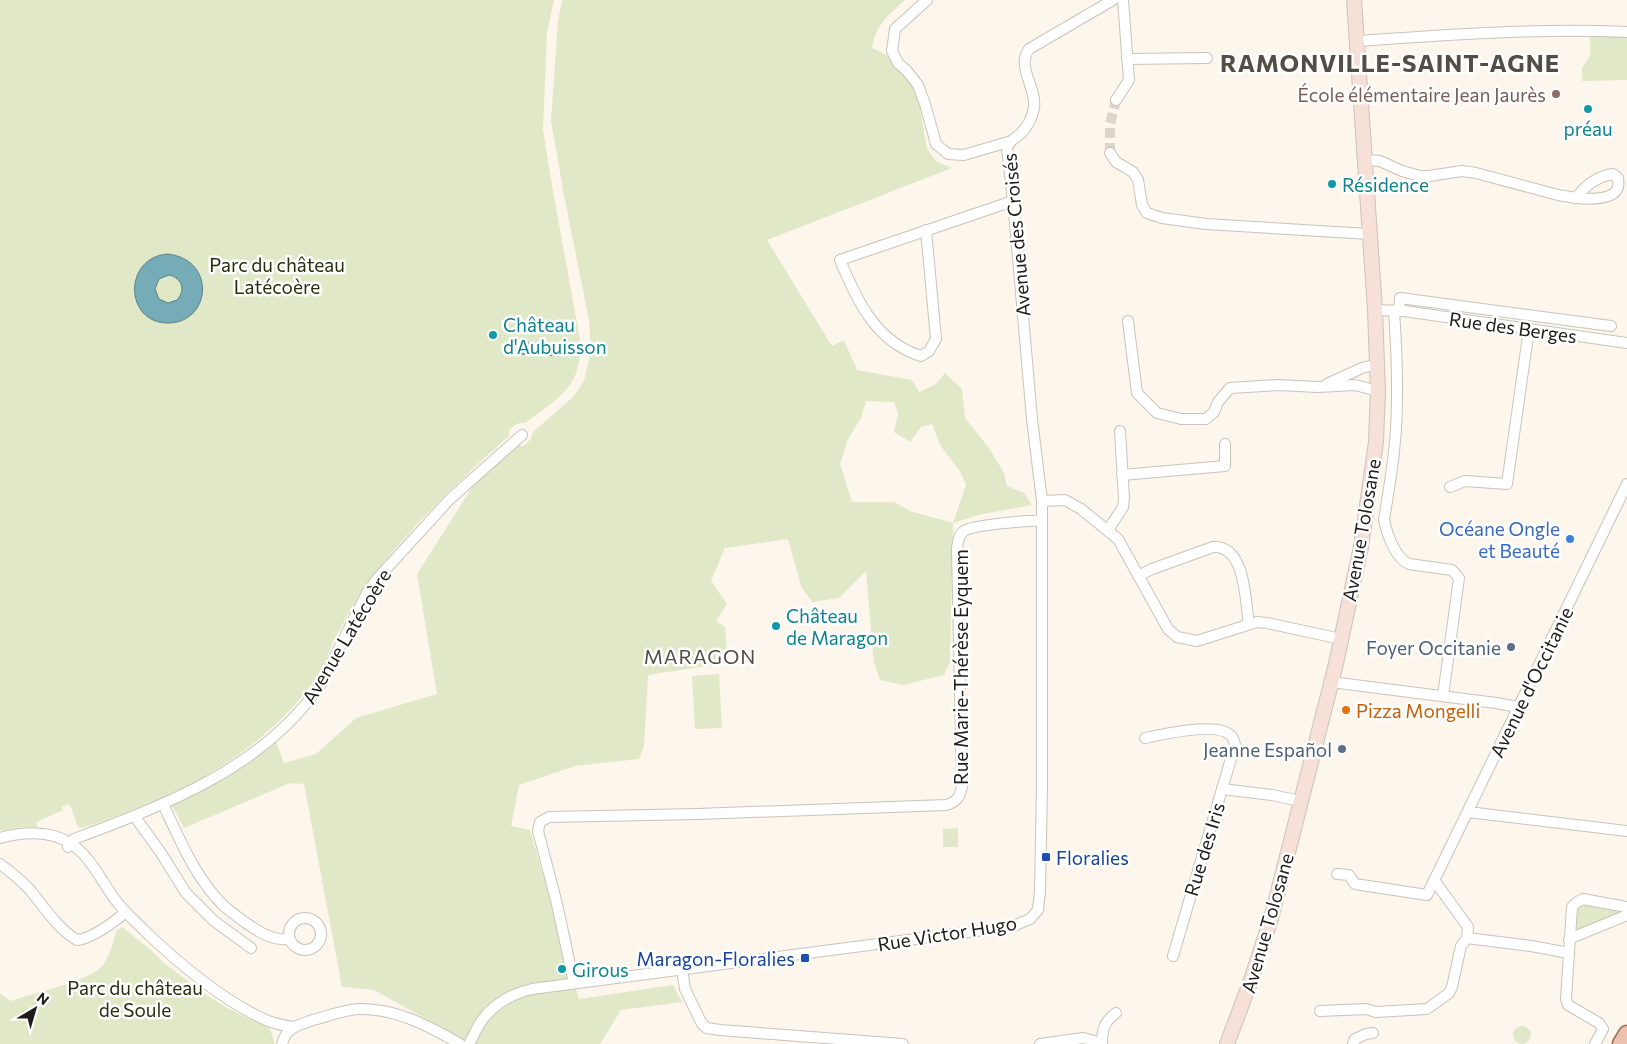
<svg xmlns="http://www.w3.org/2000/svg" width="1627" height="1044" font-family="Commissioner,sans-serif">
  <rect width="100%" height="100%" fill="#fcf6ec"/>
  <g fill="#e1e8c7" fill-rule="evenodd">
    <path d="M0 0H554L547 33 543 129 550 174 580 340C583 387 558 398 525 423 518 422 515 425 509 430V436C459 480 410 527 370 580 356 599 344 622 333 642 329 651 326 661 321 670 309 690 294 707 277 723 221 776 155 804 82 828L78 827 70 805 68 804 62 807 63 810 36 822 37 827H21L0 831Z"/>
    <path d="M562 0H905C888 15 876 25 872 48L885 54 917 90 927 149 937 162 952 168 767 240 832 346 844 340 857 370 912 380 919 392 936 384 945 373 962 389 965 418 989 448 1004 473 1007 486 1024 493 1032 505 978 515 953 523 950 662 944 675 903 685 880 680 874 663 866 571 839 598 812 602 801 586 788 539 725 548 711 581 727 604 716 621 725 627 728 663 648 675 644 746 639 759 575 766 519 785 511 826 530 830 579 999 673 985 682 1002 621 1010 600 1044H471L374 990 342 987 304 784 290 783 184 828 171 804 276 741 284 763 316 754 356 718 437 694 417 574 478 478 518 445 523 446 530 440 533 432 574 396 584 381 590 355V331L588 315 564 195 551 121 558 21ZM866 401 894 402 898 414 894 432 910 442 921 427 932 424 940 445 961 473 966 485 953 523 910 511 894 502H852L840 464 848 439 861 418Z"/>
    <polygon points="1590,35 1627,35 1627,80 1582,81 1582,68 1590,56"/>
    <polygon points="719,674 722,728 695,729 692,676"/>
    <polygon points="958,828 958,847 943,847 943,829"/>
    <polygon points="1582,903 1622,908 1623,912 1579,931 1574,926 1576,909"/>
    <path d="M122 927 151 950 164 963 205 994 227 1008 270 1029 275 1044H0V993L3 996 11 1001C34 993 81 983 99 969 108 962 114 942 116 931Z"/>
    <circle cx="1522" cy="1035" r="9"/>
  </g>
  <g fill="#75acb7" stroke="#5b8188" fill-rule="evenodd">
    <path d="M168 254C217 260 211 323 168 323 124 323 123 257 168 254ZM169 275C182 278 186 290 177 300L168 303 159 299 155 289 159 279Z"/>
    <polygon points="521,342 562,345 561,356 520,354"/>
  </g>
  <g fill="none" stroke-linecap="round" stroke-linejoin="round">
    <polyline stroke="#dbd5cc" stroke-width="10" stroke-dasharray="10 5" stroke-linecap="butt" points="1110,153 1110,124 1116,100"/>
    <defs>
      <g id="street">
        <polyline points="927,0 895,29 892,51 898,63 907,71 918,85 925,104 936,144 948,154 964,155 1008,142"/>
        <path d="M1357 41C1447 35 1537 28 1627 32"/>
        <polyline points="1127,59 1207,58"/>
        <polyline points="1116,100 1129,80 1123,0"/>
        <polyline points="1110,153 1116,162 1133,172 1138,180 1142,205 1147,213 1162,218 1206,224 1369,234"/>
        <path d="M1366 160 1380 161 1402 171 1420 176H1429L1462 171 1476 173 1558 195 1576 198C1585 186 1598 176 1613 174L1618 178C1618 181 1619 184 1618 187 1614 201 1587 199 1576 198"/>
        <path d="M926 230 936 339 929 351 921 356C876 342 857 301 840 260L1013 201"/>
        <polyline points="1375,310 1404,311 1627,343"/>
        <path d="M1394 311C1397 354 1399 398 1395 441 1393 467 1388 494 1384 520 1387 534 1395 558 1409 564L1452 570 1459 578 1443 696"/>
        <polyline points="1399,311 1400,298 1611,326"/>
        <polyline points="1128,321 1137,393 1157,413 1181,419 1206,419 1214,412 1218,402 1230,388 1278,385 1318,387 1355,385 1378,391"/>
        <polyline points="1327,384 1362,368 1377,364"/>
        <polyline points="1122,475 1225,466 1225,444"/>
        <polyline points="1450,487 1465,481 1507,484 1529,329"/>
        <polyline points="1042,501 1065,500 1081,509 1118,539 1168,629 1177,637 1197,641 1257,622 1267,623 1341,639"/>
        <polyline points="1108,530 1123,507 1124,499 1120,431"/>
        <path d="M1138 576 1152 569 1213 547C1246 545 1245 601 1249 624"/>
        <polyline points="1331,682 1496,703 1518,707"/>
        <path d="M1145 738C1163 734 1217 722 1230 735 1234 738 1234 741 1235 745L1173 956"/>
        <polyline points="1222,789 1272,795 1300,801"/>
        <path d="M163 804C179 838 195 877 222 904 229 911 238 917 246 923 259 932 273 941 289 939"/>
        <polyline points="1468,812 1627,831"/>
        <polyline points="135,817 161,853 186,893 214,921 251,948"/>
        <path d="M0 838C23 832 49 830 70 843 91 856 102 883 117 902 126 914 138 924 149 935 183 967 225 1002 268 1021 277 1024 285 1026 294 1027"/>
        <path d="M68 847 74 839C165 805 264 768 321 684L367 593 377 579 450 499 522 435"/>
        <path d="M0 864C11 872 21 880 30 890 44 907 58 929 77 940 91 939 115 922 125 912"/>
        <polyline points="1337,874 1349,875 1355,884 1427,895 1627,484"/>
        <circle cx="305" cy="934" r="16"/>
        <polyline points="1467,938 1531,946 1569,953 1566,999 1568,1005 1599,1023 1603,1029 1595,1044"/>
        <polyline points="1569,939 1627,915"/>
        <polyline points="1569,953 1572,907 1577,902 1583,899 1627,907"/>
        <polyline points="682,969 685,989 702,1024 707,1028 720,1030 903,1044"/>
        <path d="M574 983 557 904 538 831 540 822 549 817 697 814 946 805C957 802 960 797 962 786L957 549C958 542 958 535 964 531 972 525 1030 520 1042 521"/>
        <polyline points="1320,1011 1366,1009 1376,1012 1427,1009 1449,993 1452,987 1461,946 1467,938 1468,927 1434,880"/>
        <path d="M282 1044C286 1027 299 1025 313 1020 328 1016 343 1010 359 1009 395 1008 429 1026 460 1044"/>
        <path d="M469 1044C473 1037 476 1030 480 1023 492 1005 511 994 532 989L1000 928 1016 925 1030 919 1038 910 1040 891 1042 786V501L1032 419 1013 201 1007 148C1009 141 1013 140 1019 135 1027 128 1032 118 1034 108 1037 88 1016 67 1029 49L1113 0"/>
        <polyline points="1040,1044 1083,1038 1102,1043"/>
        <path d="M1102 1044C1102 1029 1104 1022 1116 1013"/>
        <polyline points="1353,1044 1355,1039 1366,1034 1373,1033"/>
      </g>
      <polyline id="secondary" points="1227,1044 1250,983 1271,919 1335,668 1361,547 1376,442 1378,391 1375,310 1354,0"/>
      <polyline id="primary" points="1621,1044 1627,1034"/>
    </defs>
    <use href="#street" stroke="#cac3bb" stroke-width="12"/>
    <use href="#secondary" stroke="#cac3bb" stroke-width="16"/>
    <use href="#primary" stroke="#9d6c58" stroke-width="19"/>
    <use href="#street" stroke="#fff" stroke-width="10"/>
    <use href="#secondary" stroke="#f6e0d7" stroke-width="14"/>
    <use href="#primary" stroke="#edc1af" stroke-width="16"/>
  </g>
  <circle fill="#8d6e63" stroke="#fff" stroke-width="2" cx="1556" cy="94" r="5"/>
  <g fill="#0f9aa8" stroke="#fff" stroke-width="2">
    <circle cx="1588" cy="109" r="5"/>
    <circle cx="1332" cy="184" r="5"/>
    <circle cx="493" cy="335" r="5"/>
    <circle cx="776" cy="626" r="5"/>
    <circle cx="562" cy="969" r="5"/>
  </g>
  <circle fill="#3f7fe0" stroke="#fff" stroke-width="2" cx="1570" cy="539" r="5"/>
  <g fill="#5c6f8a" stroke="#fff" stroke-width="2">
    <circle cx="1511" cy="647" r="5"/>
    <circle cx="1342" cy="749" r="5"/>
  </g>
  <circle fill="#e8710a" stroke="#fff" stroke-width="2" cx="1346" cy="710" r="5"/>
  <g fill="#1a4fb4" stroke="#fff" stroke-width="2">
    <rect x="1041" y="852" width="10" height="10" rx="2.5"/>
    <rect x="800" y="953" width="10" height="10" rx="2.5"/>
  </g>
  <g text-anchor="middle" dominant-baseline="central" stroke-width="5" stroke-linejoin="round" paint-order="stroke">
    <g font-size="19" fill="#785e54" stroke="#fff" text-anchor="end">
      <text x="1546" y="94">École élémentaire Jean Jaurès</text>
    </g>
    <g font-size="19" fill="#0d838f" stroke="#fff" text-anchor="start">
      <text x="1588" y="128" text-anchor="middle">préau</text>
      <text x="1342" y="184">Résidence</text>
      <text x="503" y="324">Château<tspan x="503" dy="22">d'Aubuisson</tspan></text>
      <text x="786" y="615">Château<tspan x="786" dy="22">de Maragon</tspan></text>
      <text x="572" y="969">Girous</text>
    </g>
    <g font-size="19" fill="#1f1c19" stroke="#fff">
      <text transform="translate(1016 235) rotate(-95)">Avenue des Croisés</text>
      <text transform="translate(1513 327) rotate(8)">Rue des Berges</text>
      <text transform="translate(1361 530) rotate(-80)">Avenue Tolosane</text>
      <text transform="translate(346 636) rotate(-59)">Avenue Latécoère</text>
      <text transform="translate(960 667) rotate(-90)">Rue Marie-Thérèse Eyquem</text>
      <text transform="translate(1531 682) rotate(-64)">Avenue d'Occitanie</text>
      <text transform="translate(1204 849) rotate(-73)">Rue des Iris</text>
      <text transform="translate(1267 923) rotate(-74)">Avenue Tolosane</text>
      <text transform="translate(947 933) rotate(-9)">Rue Victor Hugo</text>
    </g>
    <g font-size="19" fill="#292e0c" stroke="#fff">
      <text x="277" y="264">Parc du château<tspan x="277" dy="22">Latécoère</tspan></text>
      <text x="135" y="987">Parc du château<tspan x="135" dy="22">de Soule</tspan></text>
    </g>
    <g font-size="19" fill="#366cbe" stroke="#fff" text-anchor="end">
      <text x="1560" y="528">Océane Ongle<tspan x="1560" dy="22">et Beauté</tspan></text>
    </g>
    <g font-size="19" fill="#4e5e75" stroke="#fff" text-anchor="end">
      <text x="1501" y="647">Foyer Occitanie</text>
      <text x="1332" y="749">Jeanne Español</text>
    </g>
    <g font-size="19" fill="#c56008" stroke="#fff" text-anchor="start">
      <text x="1356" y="710">Pizza Mongelli</text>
    </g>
    <g font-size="19" fill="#164399" stroke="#fff" text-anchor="start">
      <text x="1056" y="857">Floralies</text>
      <text x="795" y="958" text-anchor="end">Maragon-Floralies</text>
    </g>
    <g font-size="20" letter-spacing="1" fill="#534d46" stroke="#fff">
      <text x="700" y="656">MARAGON</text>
    </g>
    <g font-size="24" font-weight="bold" letter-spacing="1" fill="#534d46" stroke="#fff">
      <text x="1390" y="62">RAMONVILLE-SAINT-AGNE</text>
    </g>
  </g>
  <g transform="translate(35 1009) rotate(38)" stroke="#ffffff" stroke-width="4" paint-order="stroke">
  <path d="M0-4L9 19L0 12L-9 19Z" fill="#1f1c19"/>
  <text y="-8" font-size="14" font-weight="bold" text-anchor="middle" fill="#1f1c19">N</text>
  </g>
</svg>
